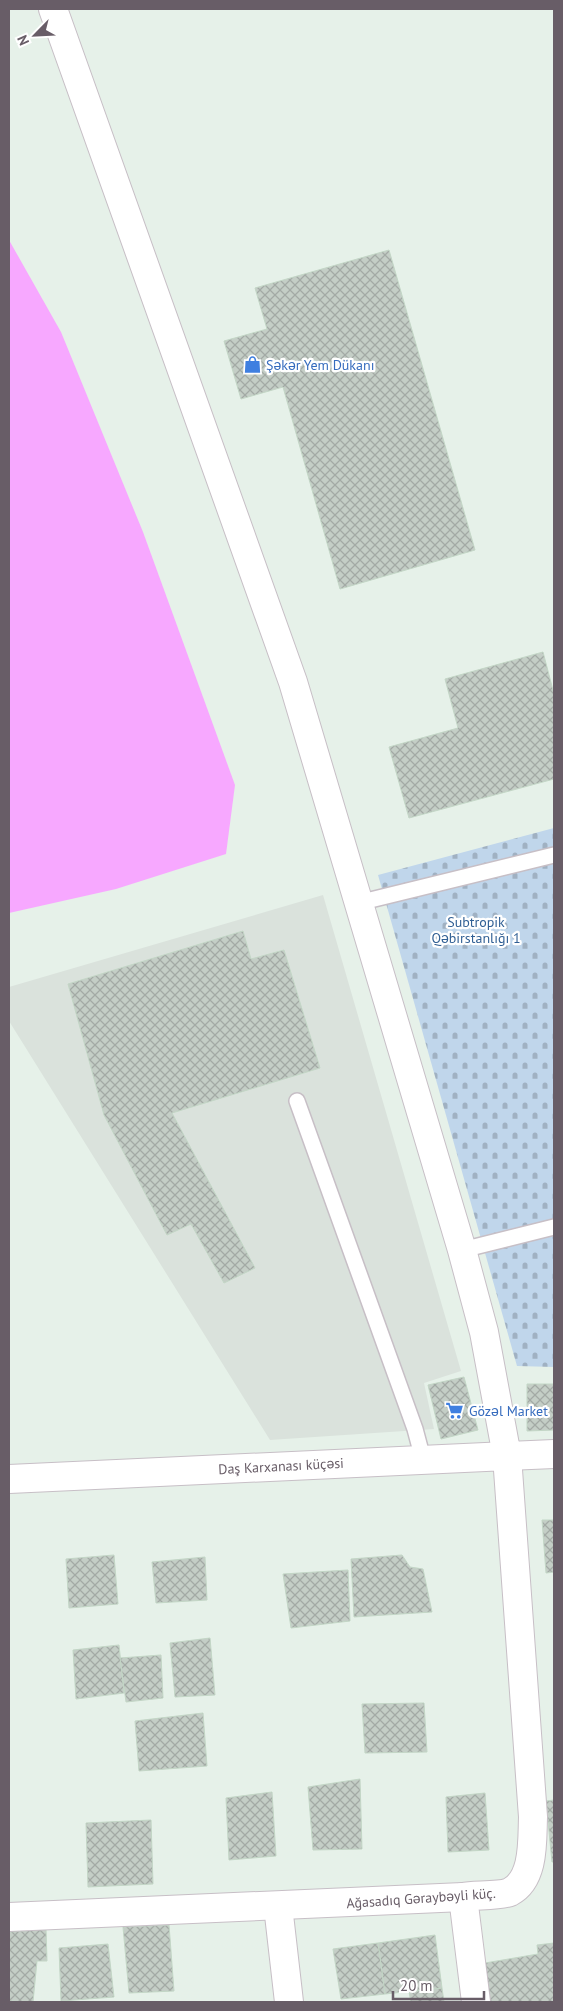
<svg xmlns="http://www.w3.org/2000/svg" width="563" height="2011" font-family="'PT Sans',sans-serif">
  <defs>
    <pattern id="cemetery-stones" width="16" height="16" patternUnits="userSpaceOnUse" patternTransform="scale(1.25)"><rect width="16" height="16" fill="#c0d6eb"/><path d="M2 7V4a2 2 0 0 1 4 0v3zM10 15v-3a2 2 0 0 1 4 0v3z" fill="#a0b1c2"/></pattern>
    <pattern id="building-cross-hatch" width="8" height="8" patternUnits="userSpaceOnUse" patternTransform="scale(1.25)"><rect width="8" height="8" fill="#c4cec6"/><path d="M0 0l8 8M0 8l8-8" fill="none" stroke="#a3aaa5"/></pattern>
  </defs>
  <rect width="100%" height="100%" fill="#e6f1e9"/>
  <polygon fill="#dae2dc" points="323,895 461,1371 424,1383 434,1429 270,1440 9,1021 9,987"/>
  <polygon fill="url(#cemetery-stones)" points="554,828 554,1367 517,1366 378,875"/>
  <polygon fill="#f7a8ff" points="9,240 61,332 143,532 235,785 226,854 116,889 9,913"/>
  <g fill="url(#building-cross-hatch)" stroke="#c3d6c6">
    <polygon points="389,250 475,550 340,589 283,387 241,399 224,341 267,329 255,288"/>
    <polygon points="543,652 554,694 554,779 409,818 389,747 458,728 445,679"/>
    <polygon points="243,931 251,959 284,950 320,1068 172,1113 255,1268 224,1283 191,1224 167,1235 104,1115 68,984"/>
    <polygon points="464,1377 478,1430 441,1439 428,1385"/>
    <polygon points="527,1384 554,1384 554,1430 527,1431"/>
    <polygon points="542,1520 554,1520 554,1572 546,1573"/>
    <polygon points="114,1555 118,1604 69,1608 66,1559"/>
    <polygon points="402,1555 410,1567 423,1569 432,1612 354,1617 351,1559"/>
    <polygon points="205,1557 207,1600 156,1603 152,1562"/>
    <polygon points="348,1570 350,1621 291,1628 283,1574"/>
    <polygon points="210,1638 215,1695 175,1697 170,1643"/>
    <polygon points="119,1645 124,1693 76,1699 73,1650"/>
    <polygon points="161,1655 163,1698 126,1702 120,1658"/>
    <polygon points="424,1703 427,1752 365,1753 362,1704"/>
    <polygon points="203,1713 207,1766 139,1771 135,1721"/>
    <polygon points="360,1779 362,1849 313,1850 308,1787"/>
    <polygon points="272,1792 276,1856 229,1860 226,1798"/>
    <polygon points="485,1793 489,1850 448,1852 446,1797"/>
    <polygon points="554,1800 554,1862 552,1862 546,1801"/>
    <polygon points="151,1820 153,1884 88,1887 86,1823"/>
    <polygon points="169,1925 174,1991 129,1993 123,1927"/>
    <polygon points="46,1929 47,1961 37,1961 33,2002 9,2001 9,1932"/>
    <polygon points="435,1935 442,1988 385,1994 378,1943"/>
    <polygon points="378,1943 385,1994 341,1999 333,1949"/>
    <polygon points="554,1943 554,2002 489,2002 485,1963 538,1954 537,1945"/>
    <polygon points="108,1944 114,1997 61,2001 59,1948"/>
    <polygon points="442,1988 444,2002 411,2002 409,1992"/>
  </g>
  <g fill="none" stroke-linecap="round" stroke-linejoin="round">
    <defs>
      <g id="service">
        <polyline points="358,903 554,855"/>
        <polyline points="297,1101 415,1429 423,1459"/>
        <polyline points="462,1250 554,1227"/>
      </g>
      <g id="minor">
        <path d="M9 1479 507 1456 533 1817C532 1840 535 1879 510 1892 501 1896 474 1895 463 1897L9 1917"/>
        <polyline points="463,1897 476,2002"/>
        <polyline points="278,1906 289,2002"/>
      </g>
      <polyline id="tertiary" points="53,9 293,682 462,1250 484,1332 507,1456 554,1454"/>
    </defs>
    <use href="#service" stroke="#c7bfc6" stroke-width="18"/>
    <use href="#minor" stroke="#c7bfc6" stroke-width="30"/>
    <use href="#tertiary" stroke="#c7bfc6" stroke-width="30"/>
    <use href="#service" stroke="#fff" stroke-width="15"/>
    <use href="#minor" stroke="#fff" stroke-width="28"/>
    <use href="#tertiary" stroke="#fff" stroke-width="28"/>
  </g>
  <defs>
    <symbol id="shop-bare" viewBox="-9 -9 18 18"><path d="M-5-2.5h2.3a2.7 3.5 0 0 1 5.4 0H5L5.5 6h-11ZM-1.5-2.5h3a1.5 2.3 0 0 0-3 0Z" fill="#3f7fe0" stroke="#fff" stroke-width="2.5" paint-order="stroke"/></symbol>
    <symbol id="supermarket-bare" viewBox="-9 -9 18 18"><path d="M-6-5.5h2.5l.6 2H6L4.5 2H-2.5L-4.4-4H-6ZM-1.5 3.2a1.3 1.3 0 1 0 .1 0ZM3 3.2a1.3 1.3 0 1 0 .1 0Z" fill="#3f7fe0" stroke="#fff" stroke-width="2.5" paint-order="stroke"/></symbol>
  </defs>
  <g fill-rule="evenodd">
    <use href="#shop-bare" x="240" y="352" width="25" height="25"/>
    <use href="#supermarket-bare" x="442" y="1398" width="25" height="25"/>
  </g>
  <g text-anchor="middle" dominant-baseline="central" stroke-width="4.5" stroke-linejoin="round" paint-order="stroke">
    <g font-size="14" fill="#366cbe" stroke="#fff" text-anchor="start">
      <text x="266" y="365">Şəkər Yem Dükanı</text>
      <text x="469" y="1411">Gözəl Market</text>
    </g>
    <g font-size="14" fill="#305f94" stroke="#fff">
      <text x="476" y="922">Subtropik<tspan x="476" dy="16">Qəbirstanlığı 1</tspan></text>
    </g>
    <g font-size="14" fill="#685d67" stroke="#fff">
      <text transform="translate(281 1466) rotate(-3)">Daş Karxanası küçəsi</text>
      <text transform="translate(421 1898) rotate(-4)">Ağasadıq Gəraybəyli küç.</text>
    </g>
  </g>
  <rect width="563" height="2011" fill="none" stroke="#685d67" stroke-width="20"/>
  <g transform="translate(35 35) rotate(246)" stroke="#ffffff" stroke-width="4" paint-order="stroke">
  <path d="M0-4L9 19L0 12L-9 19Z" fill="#685d67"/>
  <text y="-8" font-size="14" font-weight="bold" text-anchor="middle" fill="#685d67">N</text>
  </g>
  <path d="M393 1991v8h91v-8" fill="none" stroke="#685d67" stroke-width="2.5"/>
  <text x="400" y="1991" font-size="15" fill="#685d67" stroke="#ffffff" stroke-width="4" paint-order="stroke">20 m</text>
</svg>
